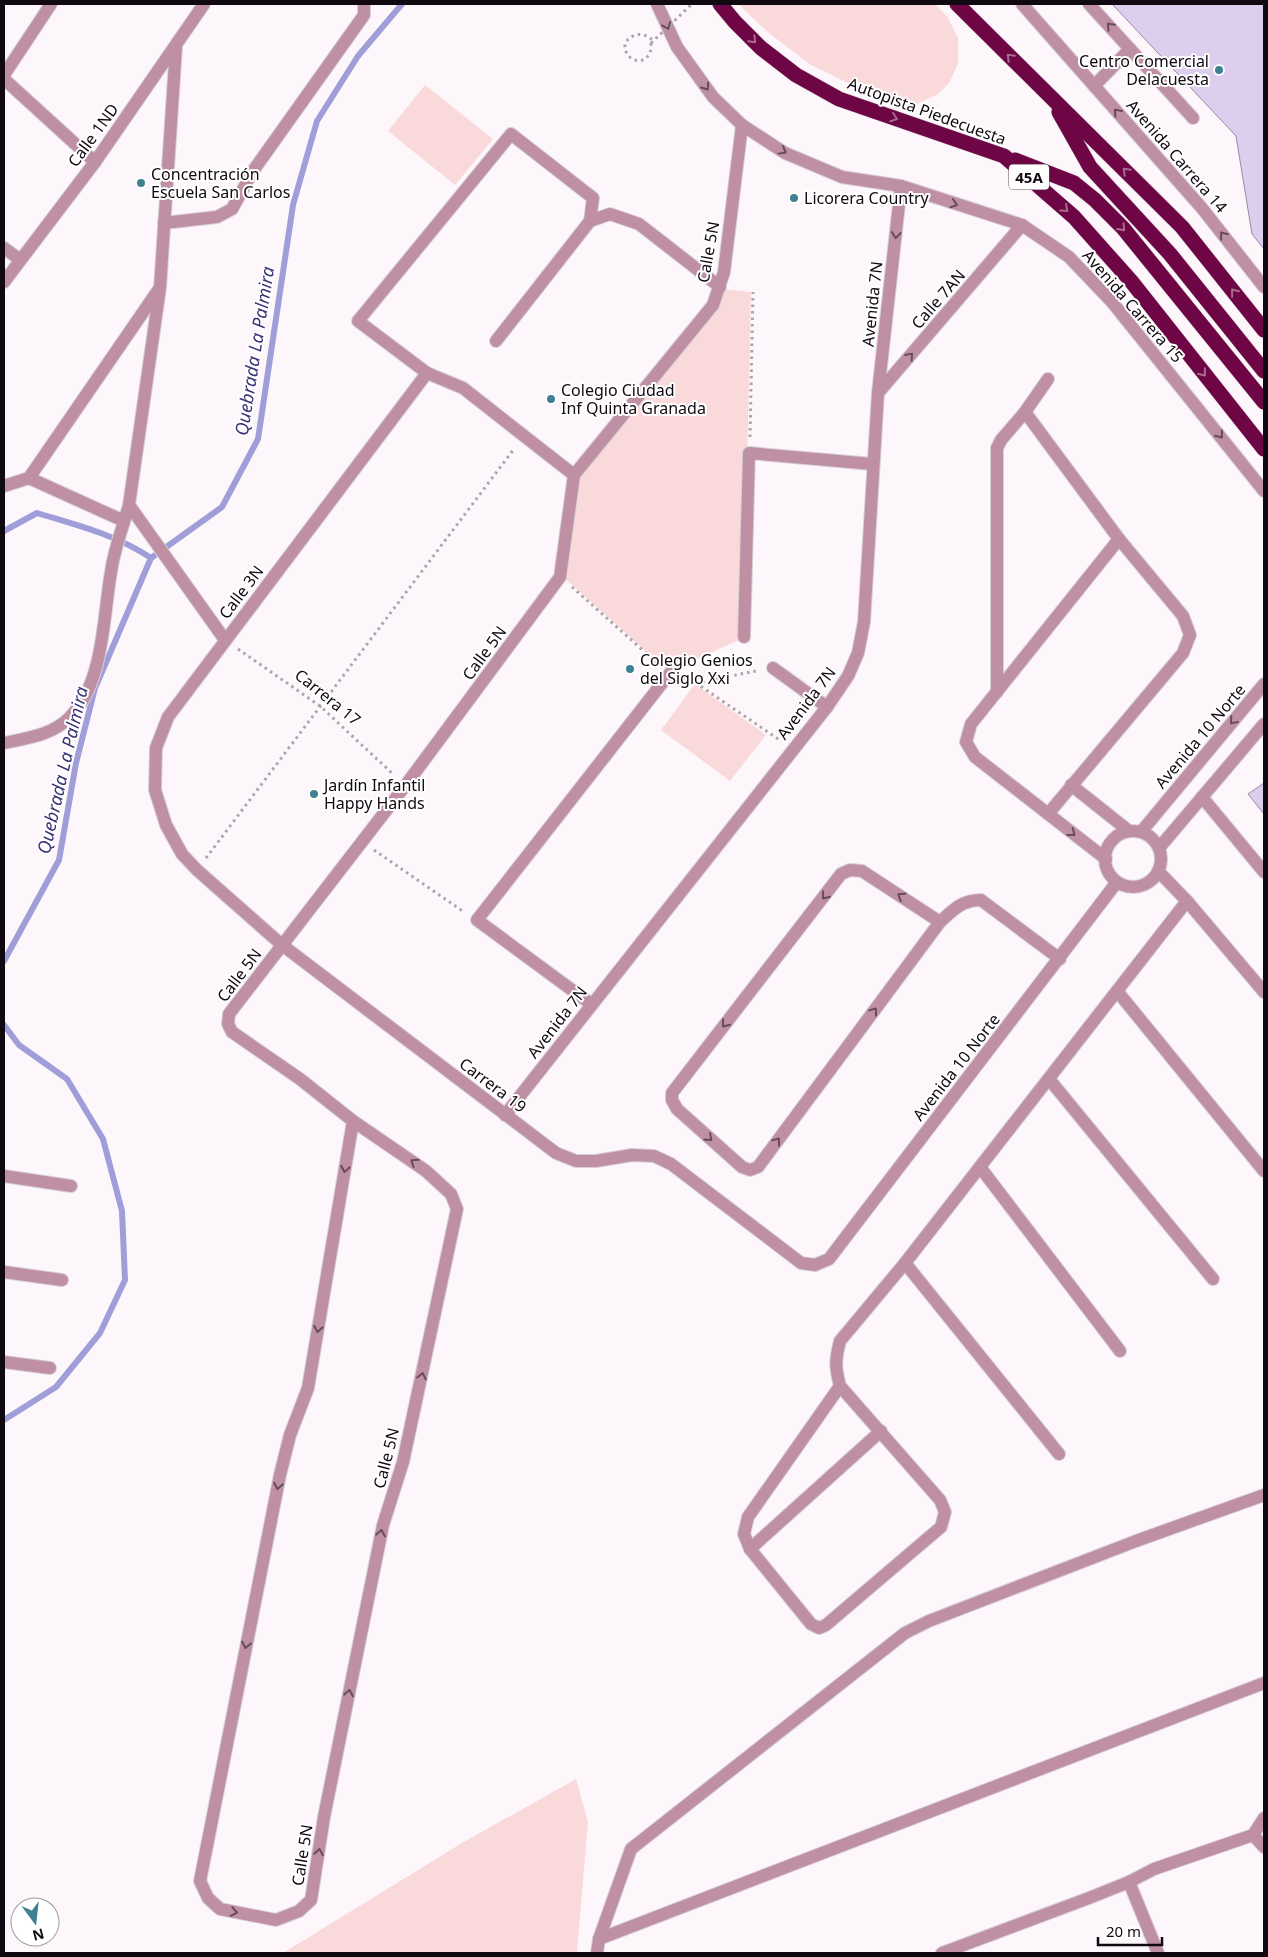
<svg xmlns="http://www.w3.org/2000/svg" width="1268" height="1957" font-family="'Noto Sans',sans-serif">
  <rect width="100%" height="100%" fill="#fdf7fc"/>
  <g fill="#fad9db">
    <polygon points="738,4 935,4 947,16 958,38 958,64 949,83 938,94 917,104 887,102 811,65 770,34"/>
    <polygon points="425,85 493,139 455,185 388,131"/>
    <polygon points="722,289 751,292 743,638 669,672 562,576 576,476"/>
    <polygon points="695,684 766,735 730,781 661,730"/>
    <polygon points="576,1779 588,1822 577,1953 283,1953 462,1843"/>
  </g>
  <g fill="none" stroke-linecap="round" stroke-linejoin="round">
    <g stroke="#9f9ed8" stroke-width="6">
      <path d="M4 531 37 513C76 525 117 535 151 558"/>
      <polyline points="4,961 59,860 76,763 95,688 151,558 222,507 258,439 293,205 317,121 358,56 402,4"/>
      <polyline points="4,1025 19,1045 67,1079 103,1139 122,1211 125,1280 100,1333 56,1387 4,1420"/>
    </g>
  </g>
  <g fill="#ddceed" stroke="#988aa7">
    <polygon points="1112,4 1264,4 1264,249 1252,234 1236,136"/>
    <polygon points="1264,783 1264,814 1248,794"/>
  </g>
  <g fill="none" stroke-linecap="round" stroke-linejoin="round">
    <defs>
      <g id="minor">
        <polyline points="657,4 677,47 713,97 742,125 785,153 842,177 901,186 1022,225 1069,257 1112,302 1264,491"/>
        <polyline points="1022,4 1201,207 1264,287"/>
        <polyline points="1089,4 1193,118"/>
        <polyline points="176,47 160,288 129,505 225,640"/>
        <polyline points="4,75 51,4"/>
        <polyline points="4,79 95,162"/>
        <polyline points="1094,86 1130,49"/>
        <polyline points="164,223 217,217 232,209 253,171 364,15 364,4"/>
        <polyline points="4,248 19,259"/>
        <polyline points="4,282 95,162 204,4"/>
        <polyline points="496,341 590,221 610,214 639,224 720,287"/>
        <polyline points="427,373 168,717 156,748 155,790 166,825 182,854 197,870 282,945 556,1153 576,1161 596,1161 632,1155 654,1156 671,1164 801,1263 815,1265 829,1259 1117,882"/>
        <polyline points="878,393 1022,225"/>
        <polyline points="1025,412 1119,539 1183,616 1190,635 1183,653 1048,814"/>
        <polyline points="574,475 463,388 427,373 358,321 511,134 593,198 590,221"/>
        <polyline points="29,478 124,521"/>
        <polyline points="4,486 29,478 159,289"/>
        <polyline points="744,637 749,453 872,464"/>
        <polyline points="773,668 827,707"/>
        <polyline points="997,692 997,448 1001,440 1025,412 1048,379"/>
        <path d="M4 743C27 738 53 735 70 717 104 683 103 617 111 572 114 549 123 527 129 505"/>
        <polyline points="1071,785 1129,831"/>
        <polyline points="1202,797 1264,872"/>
        <circle cx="1133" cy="859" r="28"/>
        <polyline points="1141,832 1264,684"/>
        <polyline points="1159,848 1264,724"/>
        <polyline points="1106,859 975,757 966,742 971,724 1119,539"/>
        <polyline points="1158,871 1187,901 1264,992"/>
        <path d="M940 922 862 871 850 870 841 874 672 1093V1100L677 1109 742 1167 750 1170 758 1167 940 922C953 910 962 900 981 900L1060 959"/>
        <polyline points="1117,991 1264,1171"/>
        <polyline points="591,1004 477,920 670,673"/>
        <polyline points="1049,1079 1213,1279"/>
        <polyline points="505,1115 827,707 848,676 858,653 864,622 878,393 901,186"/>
        <polyline points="353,1121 308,1388 290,1435 280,1475 200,1881 208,1898 220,1909 276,1920 299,1911 311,1900 324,1817 383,1525 403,1462 457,1209 451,1194 426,1171 353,1121 300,1079 232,1032 228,1024 229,1014 405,786 560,577 574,475 713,305 724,272 742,125"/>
        <polyline points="980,1167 1120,1351"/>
        <polyline points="4,1176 71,1186"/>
        <polyline points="905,1263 1059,1454"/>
        <polyline points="4,1272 62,1280"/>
        <polyline points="4,1362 50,1368"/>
        <path d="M840 1386 940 1500 945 1512 941 1527 826 1625 819 1628 811 1624 750 1549 744 1534 748 1517 840 1386C835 1367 835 1360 840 1341L905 1263 1187 901"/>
        <polyline points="750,1549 881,1431"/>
        <polyline points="1253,1835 1264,1847"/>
        <polyline points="1129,1882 1158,1953"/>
        <polyline points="599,1939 1264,1683"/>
        <polyline points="597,1953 599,1939 631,1849 905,1633 929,1621 1136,1541 1264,1495"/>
        <polyline points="942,1953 1089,1898 1129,1882 1154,1869 1253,1835 1264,1818"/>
      </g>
      <g id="highway">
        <polyline points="720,4 735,22 761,48 796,75 839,99 1004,156 1074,217 1131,281 1264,449"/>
        <polyline points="957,4 1182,227 1264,330"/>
        <polyline points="1059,112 1090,167 1170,254 1264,371"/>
        <polyline points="1015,160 1074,183 1095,200 1123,228 1264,402"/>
      </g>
    </defs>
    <use href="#minor" stroke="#d7d1d6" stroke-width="14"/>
    <use href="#highway" stroke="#d7d1d6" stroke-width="16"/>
    <g stroke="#aba4aa" stroke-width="3" stroke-dasharray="2.5 4" stroke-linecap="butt">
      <path d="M651 43C653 68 623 65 625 43 633 32 644 32 654 41"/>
      <polyline points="750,437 753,292"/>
      <polyline points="572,587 657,663"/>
      <polyline points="238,649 320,706 394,775"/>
      <polyline points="683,679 696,683 781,741"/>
      <polyline points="696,683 756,671"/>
      <polyline points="374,850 464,912"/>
      <polyline points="206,858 514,449"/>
    </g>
    <use href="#minor" stroke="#bf8fa4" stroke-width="12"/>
    <use href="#highway" stroke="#6e0645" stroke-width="15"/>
    <polyline stroke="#aba4aa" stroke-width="3" stroke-dasharray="2.5 4" stroke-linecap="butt" points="651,43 692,4"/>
  </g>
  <defs><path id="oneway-chevron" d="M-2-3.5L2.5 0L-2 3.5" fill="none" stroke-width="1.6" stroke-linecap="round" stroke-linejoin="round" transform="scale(1.25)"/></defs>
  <g stroke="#684c5a">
    <use href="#oneway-chevron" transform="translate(667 26) rotate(67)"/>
    <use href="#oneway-chevron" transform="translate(1110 26) rotate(-133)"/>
    <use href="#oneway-chevron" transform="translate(706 87) rotate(54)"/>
    <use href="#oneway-chevron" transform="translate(1117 112) rotate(-131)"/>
    <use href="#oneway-chevron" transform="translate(783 151) rotate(29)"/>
    <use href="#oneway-chevron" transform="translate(954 204) rotate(18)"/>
    <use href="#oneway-chevron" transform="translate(896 235) rotate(96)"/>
    <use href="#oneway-chevron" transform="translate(1223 235) rotate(-128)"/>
    <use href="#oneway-chevron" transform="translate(910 356) rotate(-49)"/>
    <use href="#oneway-chevron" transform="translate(1220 435) rotate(51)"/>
    <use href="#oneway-chevron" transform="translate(1233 721) rotate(130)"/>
    <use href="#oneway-chevron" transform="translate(1072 833) rotate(38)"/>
    <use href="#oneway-chevron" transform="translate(825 896) rotate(128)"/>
    <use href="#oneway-chevron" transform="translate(901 896) rotate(-147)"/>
    <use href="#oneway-chevron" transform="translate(874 1011) rotate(-53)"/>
    <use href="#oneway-chevron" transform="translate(725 1024) rotate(128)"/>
    <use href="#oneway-chevron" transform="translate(709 1138) rotate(42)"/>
    <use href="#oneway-chevron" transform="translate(777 1141) rotate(-53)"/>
    <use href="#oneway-chevron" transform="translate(414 1162) rotate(-145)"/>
    <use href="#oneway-chevron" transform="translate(345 1169) rotate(100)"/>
    <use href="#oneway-chevron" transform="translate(318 1329) rotate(100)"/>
    <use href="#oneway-chevron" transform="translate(422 1376) rotate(-78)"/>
    <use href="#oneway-chevron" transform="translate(278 1486) rotate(101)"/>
    <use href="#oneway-chevron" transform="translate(381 1533) rotate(-79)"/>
    <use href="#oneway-chevron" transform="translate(246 1645) rotate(101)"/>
    <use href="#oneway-chevron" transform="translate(349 1693) rotate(-79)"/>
    <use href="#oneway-chevron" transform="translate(319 1852) rotate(-81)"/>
    <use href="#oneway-chevron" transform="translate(234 1912) rotate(11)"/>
  </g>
  <g stroke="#a86a8f">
    <use href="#oneway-chevron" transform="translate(753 40) rotate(45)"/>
    <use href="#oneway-chevron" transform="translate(1010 57) rotate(-135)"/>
    <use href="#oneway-chevron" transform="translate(894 118) rotate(19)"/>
    <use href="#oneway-chevron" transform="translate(1126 171) rotate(-135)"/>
    <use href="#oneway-chevron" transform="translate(1065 209) rotate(42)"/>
    <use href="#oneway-chevron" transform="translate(1122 228) rotate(48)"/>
    <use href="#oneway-chevron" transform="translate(1234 292) rotate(-128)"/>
    <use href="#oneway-chevron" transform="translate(1203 373) rotate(52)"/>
  </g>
  <g fill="#3f8092" stroke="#fff" stroke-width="2">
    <circle cx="1219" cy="70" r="5"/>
    <circle cx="141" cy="183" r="5"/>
    <circle cx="794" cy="198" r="5"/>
    <circle cx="551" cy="399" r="5"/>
    <circle cx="630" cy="669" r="5"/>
    <circle cx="314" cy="794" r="5"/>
  </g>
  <g text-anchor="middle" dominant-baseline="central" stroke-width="4" stroke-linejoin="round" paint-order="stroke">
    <rect fill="#fff" stroke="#585358" stroke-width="1" x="1009" y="164.5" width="40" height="25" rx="4"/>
    <g font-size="15" font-weight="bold" fill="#110911">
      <text x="1029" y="177">45A</text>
    </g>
    <g font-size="16" fill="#110911" stroke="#fff" text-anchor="start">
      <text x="1209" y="61" text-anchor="end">Centro Comercial<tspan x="1209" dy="18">Delacuesta</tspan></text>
      <text x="151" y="174">Concentración<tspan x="151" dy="18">Escuela San Carlos</tspan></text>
      <text x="804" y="198">Licorera Country</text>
      <text x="561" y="390">Colegio Ciudad<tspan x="561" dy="18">Inf Quinta Granada</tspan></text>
      <text x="640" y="660">Colegio Genios<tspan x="640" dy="18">del Siglo Xxi</tspan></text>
      <text x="324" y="785">Jardín Infantil<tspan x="324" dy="18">Happy Hands</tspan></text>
    </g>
    <g font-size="16" fill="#110911" stroke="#fff">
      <text transform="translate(927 111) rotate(20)">Autopista Piedecuesta</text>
      <text transform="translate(93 135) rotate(-54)">Calle 1ND</text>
      <text transform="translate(1177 156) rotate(49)">Avenida Carrera 14</text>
      <text transform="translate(708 252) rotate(-80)">Calle 5N</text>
      <text transform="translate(938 299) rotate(-49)">Calle 7AN</text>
      <text transform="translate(872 304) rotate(-84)">Avenida 7N</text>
      <text transform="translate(1133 306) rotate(49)">Avenida Carrera 15</text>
      <text transform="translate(241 592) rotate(-53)">Calle 3N</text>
      <text transform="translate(484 653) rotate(-54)">Calle 5N</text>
      <text transform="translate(328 697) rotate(39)">Carrera 17</text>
      <text transform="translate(806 703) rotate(-53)">Avenida 7N</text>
      <text transform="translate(1200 736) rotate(-50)">Avenida 10 Norte</text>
      <text transform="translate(239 975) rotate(-53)">Calle 5N</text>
      <text transform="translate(557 1022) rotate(-52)">Avenida 7N</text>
      <text transform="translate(956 1067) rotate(-52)">Avenida 10 Norte</text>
      <text transform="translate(493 1085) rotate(37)">Carrera 19</text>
      <text transform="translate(386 1458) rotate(-76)">Calle 5N</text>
      <text transform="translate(302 1855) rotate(-81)">Calle 5N</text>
    </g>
    <g font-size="18" font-style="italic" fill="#3b3377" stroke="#fff">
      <text transform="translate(254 351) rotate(-81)">Quebrada La Palmira</text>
      <text transform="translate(62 770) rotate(-77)">Quebrada La Palmira</text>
    </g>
  </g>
  <rect width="1268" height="1957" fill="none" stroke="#110911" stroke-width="10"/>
  <g transform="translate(35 1922) rotate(165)"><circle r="24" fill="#ffffff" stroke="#a09da0"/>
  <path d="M0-4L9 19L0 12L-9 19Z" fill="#3f8092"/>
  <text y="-8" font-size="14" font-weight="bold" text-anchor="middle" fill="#110911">N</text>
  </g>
  <path d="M1098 1937v8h64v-8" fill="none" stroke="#110911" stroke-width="2.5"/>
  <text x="1106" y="1937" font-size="15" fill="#110911" stroke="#ffffff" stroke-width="4" paint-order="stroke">20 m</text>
</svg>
